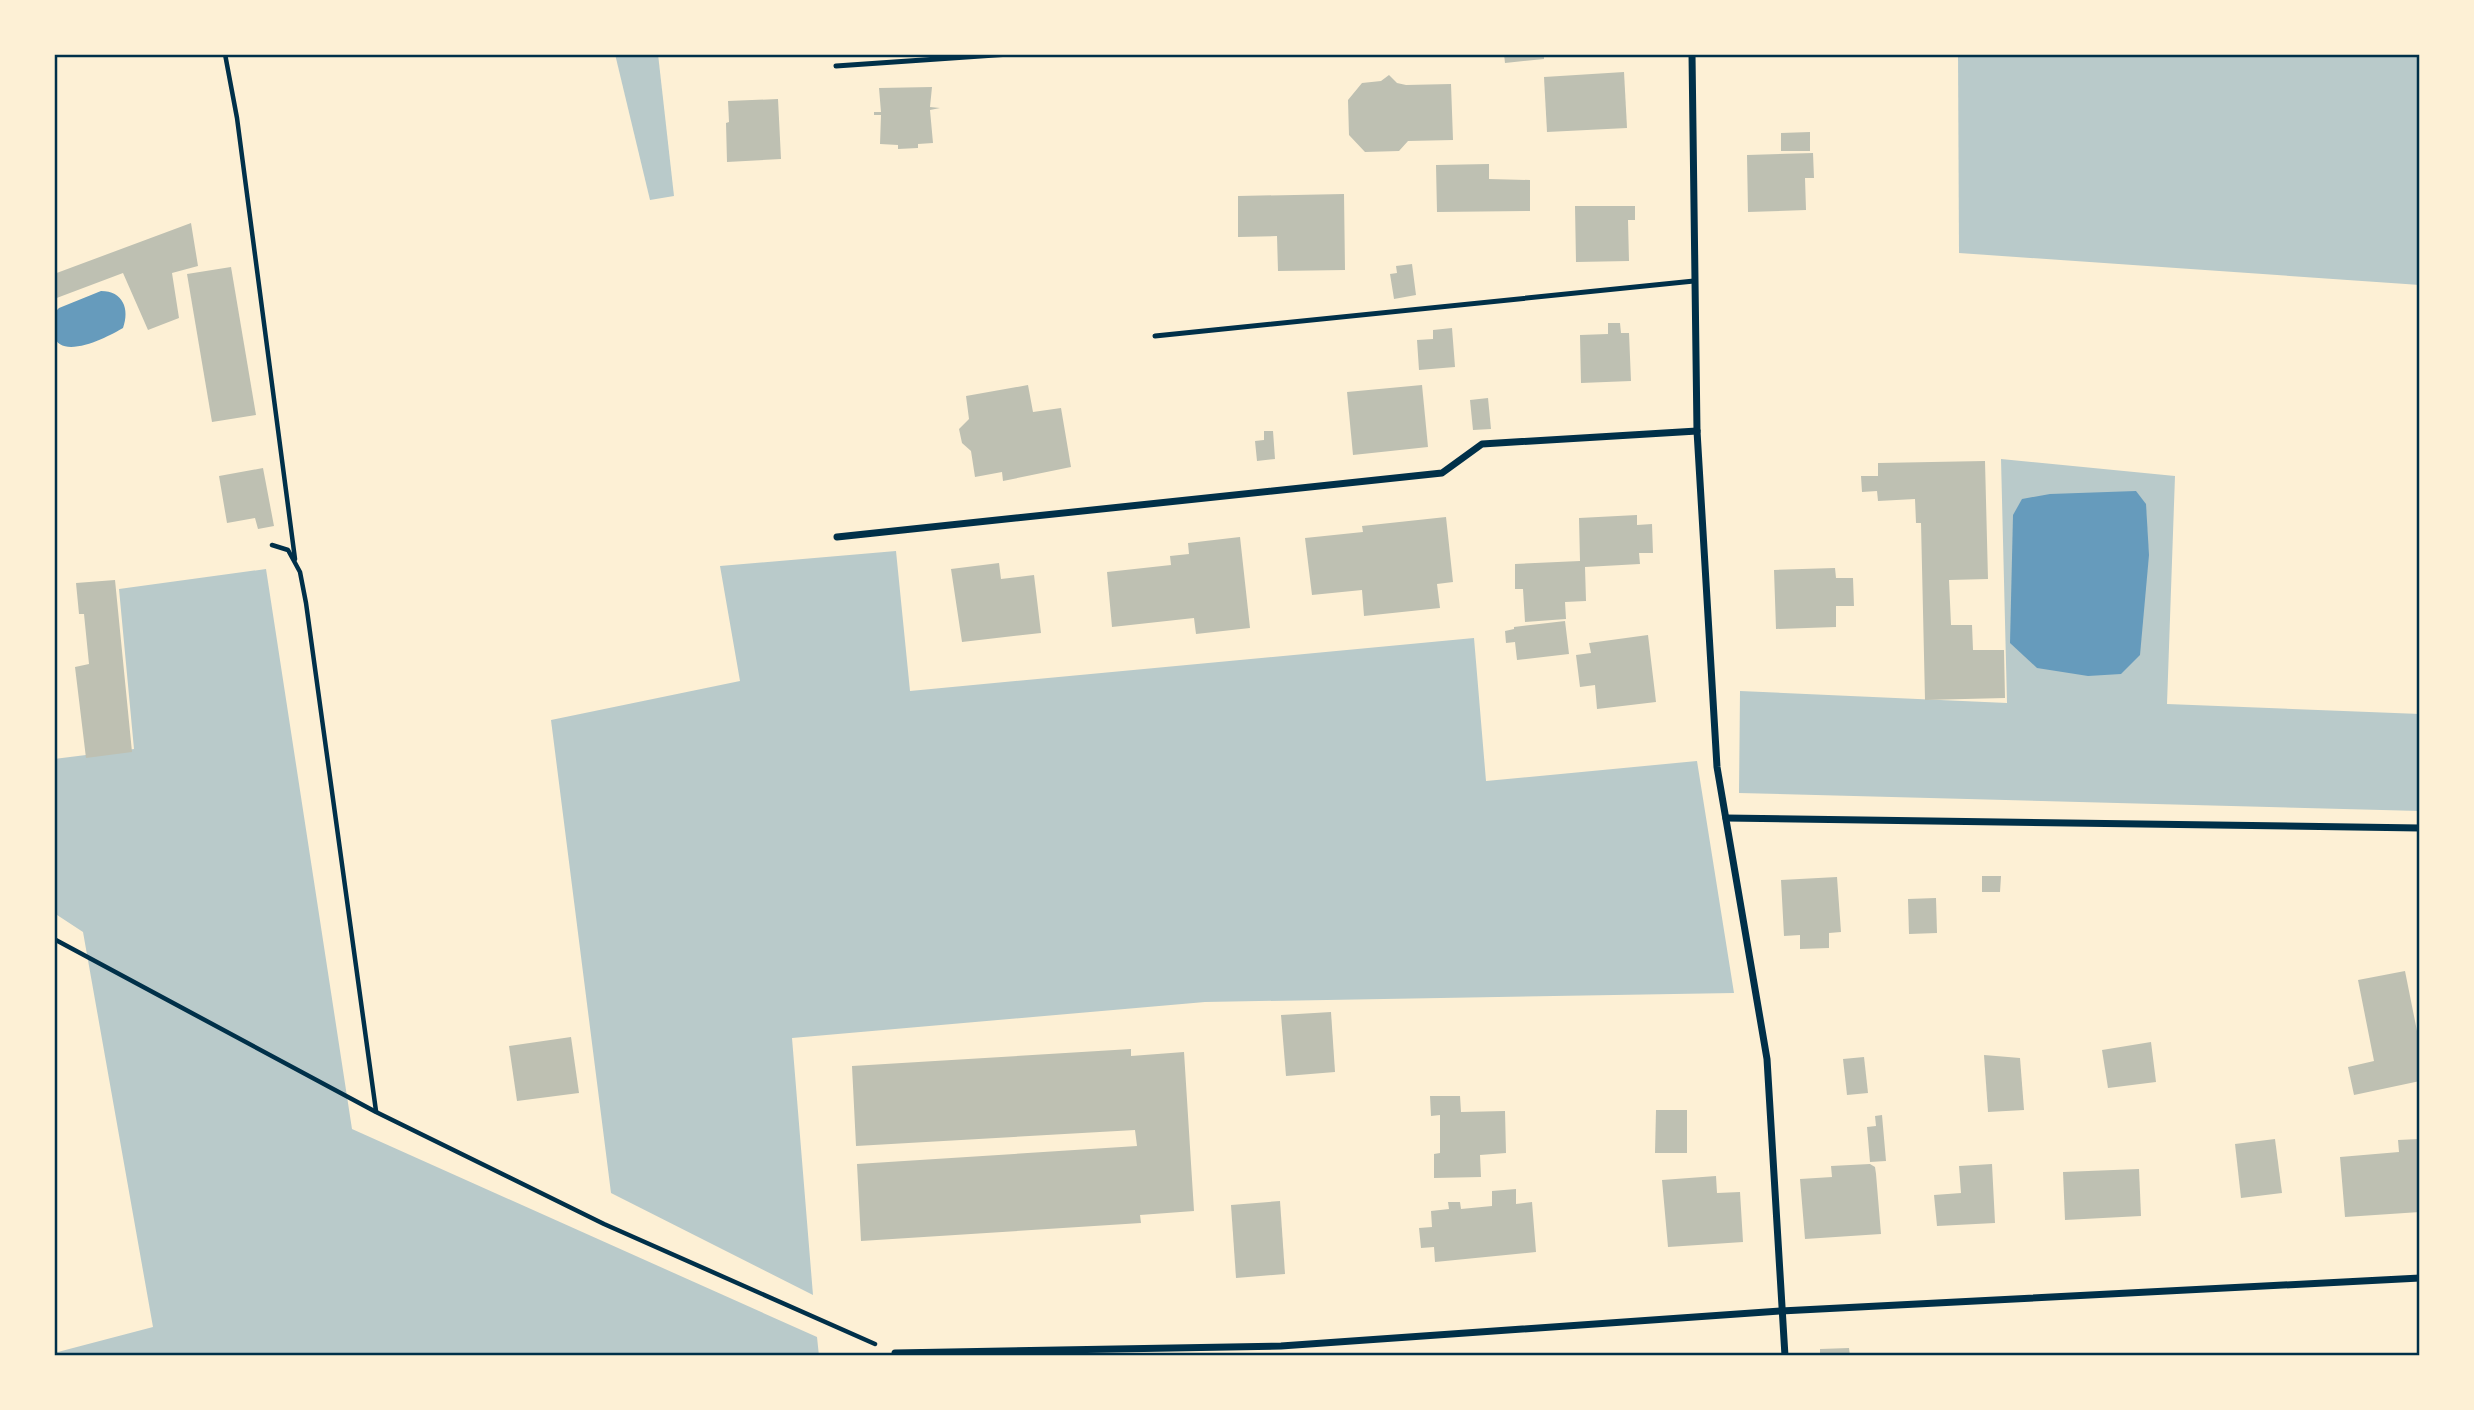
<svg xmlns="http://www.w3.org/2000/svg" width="2474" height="1410" font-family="Ubuntu,sans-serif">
  <rect width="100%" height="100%" fill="#fdf0d5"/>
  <g fill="#b9caca">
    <polygon points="615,54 658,54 674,196 650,200"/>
    <polygon points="1958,54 2420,54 2420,285 1959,253"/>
    <polygon points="2001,459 2175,476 2167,704 2420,714 2420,811 1739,793 1740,691 2007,703"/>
    <polygon points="896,551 910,691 1474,638 1486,781 1697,761 1734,993 1205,1002 792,1038 813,1295 611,1193 551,720 740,681 720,566"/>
    <polygon points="266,569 352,1129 817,1337 819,1356 54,1356 54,1353 153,1327 83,932 54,913 54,759 134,749 119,589"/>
  </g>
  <g fill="#669bbc">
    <path d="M101 291C123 291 130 309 123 328 110 336 60 362 54 335 53 329 54 320 54 313L59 308Z"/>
    <polygon points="2136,491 2146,504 2149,555 2140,655 2121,674 2088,676 2037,668 2010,643 2013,515 2022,499 2050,494"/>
  </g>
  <g fill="#bec0b2">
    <polygon points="1504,54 1544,54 1544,59 1505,63"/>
    <polygon points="1624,72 1627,128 1547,132 1544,77"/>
    <polygon points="1389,75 1397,83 1406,85 1451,84 1453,140 1408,141 1399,151 1365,152 1349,135 1348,100 1362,83 1381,81"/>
    <polygon points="932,87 930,107 940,108 930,110 933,143 918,144 918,148 898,149 898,145 880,144 881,115 874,115 874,112 881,112 879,88"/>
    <polygon points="778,99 781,159 727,162 726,123 729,122 728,101"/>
    <polygon points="1810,132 1810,151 1781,151 1781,133"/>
    <polygon points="1813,153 1814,178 1805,178 1806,210 1748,212 1747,155"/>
    <polygon points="1489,164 1489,179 1530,180 1530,211 1437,212 1436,165"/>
    <polygon points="1344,194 1345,270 1278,271 1277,236 1238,237 1238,196"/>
    <polygon points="1575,206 1635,206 1635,220 1628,220 1629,261 1576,262"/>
    <polygon points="191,223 198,266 172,273 179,318 148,330 123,273 54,299 54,274"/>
    <polygon points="1412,264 1416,295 1394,299 1390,274 1397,273 1396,266"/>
    <polygon points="231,267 256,415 212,422 187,274"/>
    <polygon points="1608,323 1620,323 1621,333 1629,333 1631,381 1581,383 1580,335 1608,334"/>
    <polygon points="1452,328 1455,367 1419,370 1417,340 1433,339 1433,330"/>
    <polygon points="1028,385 1033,412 1061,408 1071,467 1003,481 1002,472 975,477 971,451 962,443 959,429 969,419 966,396"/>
    <polygon points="1422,385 1428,447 1353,455 1347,392"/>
    <polygon points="1488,398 1491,429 1473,430 1470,400"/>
    <polygon points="1264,431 1273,431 1275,459 1257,461 1255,441 1264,440"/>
    <polygon points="1985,461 1988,579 1949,580 1951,625 1972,625 1973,650 2004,650 2005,698 1925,700 1921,523 1916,523 1915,499 1878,501 1877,491 1862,492 1861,476 1878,476 1878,463"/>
    <polygon points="263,468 274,526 258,529 255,518 227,523 219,476"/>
    <polygon points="1637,515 1637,525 1652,524 1653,553 1639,553 1640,564 1585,567 1586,601 1565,602 1566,619 1525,622 1523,589 1515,589 1515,564 1580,561 1579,518"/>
    <polygon points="1446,517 1453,582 1437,584 1440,608 1364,616 1362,590 1312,595 1305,538 1363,532 1362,526"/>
    <polygon points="1240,537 1250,628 1196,634 1194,618 1112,627 1107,572 1171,565 1170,556 1189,554 1188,543"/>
    <polygon points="999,563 1001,579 1034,575 1041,633 962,642 951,569"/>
    <polygon points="1835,568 1836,578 1853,578 1854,606 1836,606 1836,627 1776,629 1774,570"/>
    <polygon points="115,580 132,752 86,758 75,667 89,664 84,614 79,614 76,583"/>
    <polygon points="1565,621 1569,654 1517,660 1515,642 1506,643 1505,631 1514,629 1514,627"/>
    <polygon points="1648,635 1656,702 1597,709 1595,685 1580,687 1576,655 1591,653 1589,643"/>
    <polygon points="1982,876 2001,876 2000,892 1982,892"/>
    <polygon points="1837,877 1841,932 1829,933 1829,948 1800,949 1800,935 1784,936 1781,880"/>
    <polygon points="1936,898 1937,933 1909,934 1908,899"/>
    <polygon points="2405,971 2420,1046 2420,1081 2354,1095 2348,1067 2374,1061 2358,980"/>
    <polygon points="1331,1012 1335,1072 1286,1076 1281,1015"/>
    <polygon points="571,1037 579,1093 517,1101 509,1046"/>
    <polygon points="2151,1042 2156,1082 2108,1088 2102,1050"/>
    <polygon points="1131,1049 1131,1056 1184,1052 1194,1211 1140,1215 1141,1223 861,1241 857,1164 1137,1146 1135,1130 856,1146 852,1066"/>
    <polygon points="1984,1055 2020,1058 2024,1110 1988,1112"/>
    <polygon points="1864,1057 1868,1093 1847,1095 1843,1059"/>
    <polygon points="1430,1096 1460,1096 1461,1112 1505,1111 1506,1153 1480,1155 1481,1177 1434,1178 1434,1154 1440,1153 1440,1115 1431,1116"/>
    <polygon points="1656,1110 1687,1110 1687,1153 1655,1153"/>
    <polygon points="1882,1115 1886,1161 1870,1162 1867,1127 1876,1126 1875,1116"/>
    <polygon points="2275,1139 2282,1193 2241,1198 2235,1144"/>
    <polygon points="2419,1139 2420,1212 2345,1217 2340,1157 2399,1152 2398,1140"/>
    <polygon points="1870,1164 1875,1167 1876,1174 1881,1234 1805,1239 1800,1179 1832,1177 1831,1166"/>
    <polygon points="1992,1164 1995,1223 1937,1226 1934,1195 1961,1193 1959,1166"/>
    <polygon points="2139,1169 2141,1216 2065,1220 2063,1172"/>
    <polygon points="1716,1176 1717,1193 1740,1192 1743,1242 1668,1247 1662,1180"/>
    <polygon points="1516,1189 1516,1204 1532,1202 1536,1252 1435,1262 1434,1247 1421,1248 1419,1228 1432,1227 1431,1211 1449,1209 1448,1202 1460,1202 1461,1209 1492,1206 1492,1191"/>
    <polygon points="1280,1201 1285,1274 1236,1278 1231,1205"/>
    <polygon points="1849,1348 1850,1356 1820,1356 1820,1349"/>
  </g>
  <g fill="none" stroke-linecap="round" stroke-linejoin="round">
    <g stroke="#003049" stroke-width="4.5">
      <polyline points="225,54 237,118 295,559"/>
      <polyline points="272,545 288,550 300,572 306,603 376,1111"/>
      <polyline points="54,939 376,1112 604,1224 875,1344"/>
    </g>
    <g stroke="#003049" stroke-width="5">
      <polyline points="836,66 1010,54"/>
      <polyline points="1155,336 1694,281"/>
    </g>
    <g stroke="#003049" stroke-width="7">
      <polyline points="1692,54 1697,431 1717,767 1767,1059 1785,1356"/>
      <polyline points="837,537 1442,473 1482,444 1697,431"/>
      <polyline points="1726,818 2420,828"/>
      <polyline points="895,1353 1281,1346 1781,1311 2420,1278"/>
    </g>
  </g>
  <rect width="2474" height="1410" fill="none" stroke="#fdf0d5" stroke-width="112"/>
  <rect x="56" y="56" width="2362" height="1298" fill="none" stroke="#003049" stroke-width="2.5"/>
</svg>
